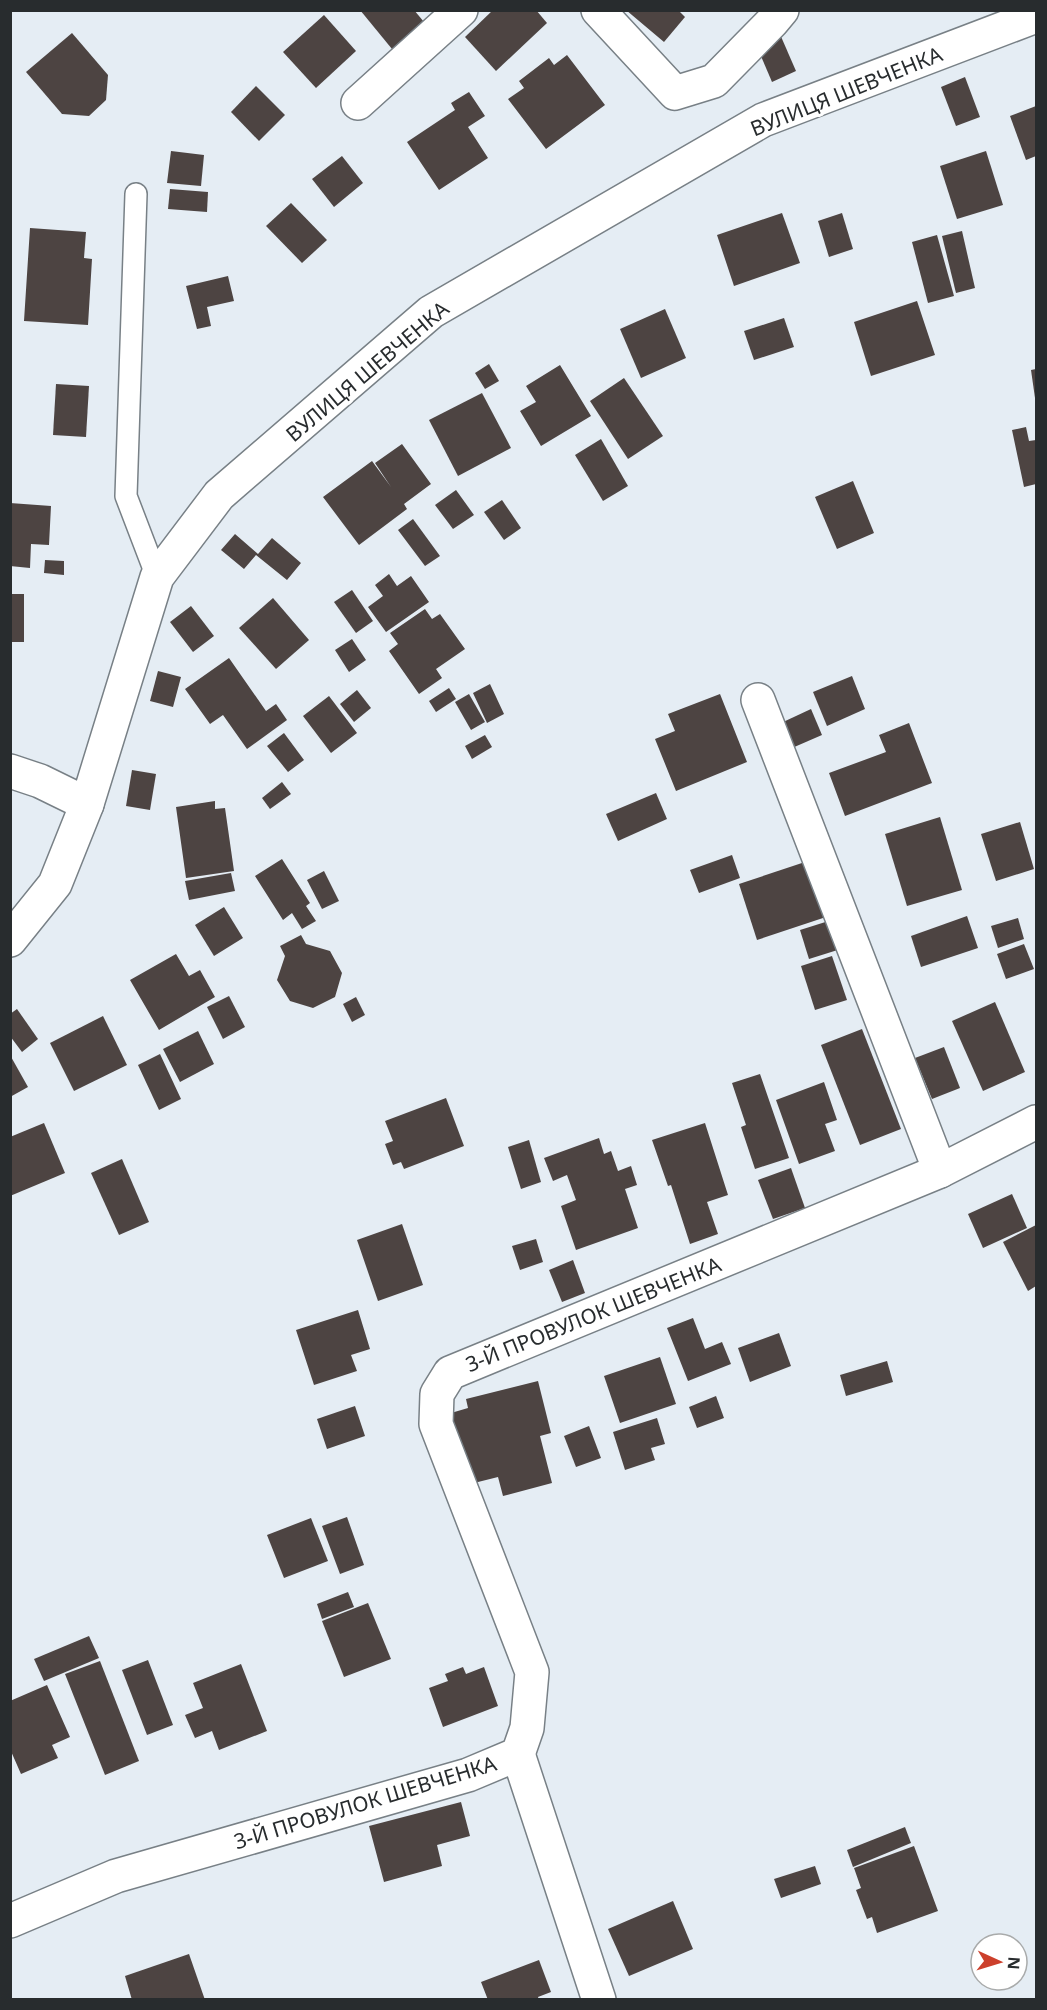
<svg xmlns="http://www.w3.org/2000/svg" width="1047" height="2010" font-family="'Noto Sans',sans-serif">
  <rect width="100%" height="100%" fill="#e5edf4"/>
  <g fill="#4d4442">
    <polygon points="360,10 414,10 424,22 392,49"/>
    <polygon points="493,10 536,10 547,23 496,71 465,37"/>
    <polygon points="626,10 678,10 685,17 664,42"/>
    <polygon points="324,15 356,51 316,88 283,52"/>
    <polygon points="779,32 796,71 772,82 755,42"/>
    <polygon points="72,33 108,75 106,100 89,116 62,114 26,72"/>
    <polygon points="567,55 605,105 546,149 508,99 524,88 519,81 549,58 554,65"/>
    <polygon points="965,77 980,117 956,126 941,87"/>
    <polygon points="256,86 285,115 259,141 231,112"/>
    <polygon points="469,92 485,116 468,127 488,158 439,190 407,142 455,110 451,103"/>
    <polygon points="1036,106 1036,156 1026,160 1010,116"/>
    <polygon points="171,151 204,155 201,186 167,183"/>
    <polygon points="986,151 1003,205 957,219 940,166"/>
    <polygon points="342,156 363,183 334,207 312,179"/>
    <polygon points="170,189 208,192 207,212 168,209"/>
    <polygon points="291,203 327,240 302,263 266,226"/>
    <polygon points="782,213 800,263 734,286 717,235"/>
    <polygon points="842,213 853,249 829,257 818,221"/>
    <polygon points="30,228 86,232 84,258 92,259 88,325 24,321"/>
    <polygon points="962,231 975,288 956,293 942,236"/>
    <polygon points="937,235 954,296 928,303 912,242"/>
    <polygon points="228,276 234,301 207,307 211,326 197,329 186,286"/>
    <polygon points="917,301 935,355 871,376 854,322"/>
    <polygon points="665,309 686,358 641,378 620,329"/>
    <polygon points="784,318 794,347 754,360 744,331"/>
    <polygon points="489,364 499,381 485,389 475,373"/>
    <polygon points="560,365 591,416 541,446 520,411 536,402 526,386"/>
    <polygon points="1036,369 1036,398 1035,398 1031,370"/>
    <polygon points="624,378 663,436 628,459 590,401"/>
    <polygon points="56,384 89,386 86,437 53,435"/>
    <polygon points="482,393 511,448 458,476 429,420"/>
    <polygon points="1026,427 1029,441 1036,440 1036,484 1024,487 1012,430"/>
    <polygon points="601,439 628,486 603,501 575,455"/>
    <polygon points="402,444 431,484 404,504 407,509 359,545 323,497 372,461 391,487 375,463"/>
    <polygon points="853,481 874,533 837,549 815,497"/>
    <polygon points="456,490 474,515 453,529 435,505"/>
    <polygon points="502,500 521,528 504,540 484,512"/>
    <polygon points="10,503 51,506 49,545 31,544 30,568 10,566"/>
    <polygon points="413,519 440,556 425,566 398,530"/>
    <polygon points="235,534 258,554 272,538 301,563 287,580 256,555 244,569 221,550"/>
    <polygon points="45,560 64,561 64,575 44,573"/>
    <polygon points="389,574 397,586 411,576 429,602 386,632 368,607 383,596 375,585"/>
    <polygon points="352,590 373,621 356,633 334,602"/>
    <rect x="10" y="594" width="14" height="48"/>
    <polygon points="273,598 309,640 276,669 239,628"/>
    <polygon points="191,606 214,636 193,652 170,622"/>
    <polygon points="425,609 432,619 440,614 465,649 436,669 442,678 419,694 389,651 398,644 390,633"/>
    <polygon points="352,639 366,660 349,672 335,650"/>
    <polygon points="229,658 266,711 276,704 287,720 247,749 223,715 210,724 185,689"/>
    <polygon points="158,671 181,677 173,707 150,701"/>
    <polygon points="852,676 865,709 827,726 813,692"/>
    <polygon points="490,684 504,714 487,723 473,693"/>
    <polygon points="449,688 456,699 436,712 429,701"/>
    <polygon points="357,690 371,708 354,722 340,704"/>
    <polygon points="469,694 485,722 471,730 455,702"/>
    <polygon points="720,694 747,762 676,791 655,739 675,731 668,714"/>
    <polygon points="329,696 357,733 331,753 303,716"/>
    <polygon points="811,709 822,735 792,748 781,723"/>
    <polygon points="909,723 932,783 845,816 829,773 886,752 879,735"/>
    <polygon points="284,733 304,760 288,772 267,746"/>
    <polygon points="485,735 492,747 472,759 465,746"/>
    <polygon points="132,770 156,774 150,810 126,806"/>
    <polygon points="282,782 291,794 270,809 262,798"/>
    <polygon points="656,793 667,819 618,841 606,814"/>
    <polygon points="215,801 215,809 225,808 234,871 186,878 176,807"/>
    <polygon points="940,817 962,890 907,906 885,834"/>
    <polygon points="1020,822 1034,869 996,881 981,834"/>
    <polygon points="732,855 740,878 699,893 690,870"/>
    <polygon points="282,859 310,903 306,906 316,921 302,929 292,913 283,920 255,876"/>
    <polygon points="808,861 826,917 757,940 739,884"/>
    <polygon points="324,871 339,901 322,909 307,880"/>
    <polygon points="231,873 235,891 189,900 185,881"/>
    <polygon points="224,907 243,938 214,956 195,925"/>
    <polygon points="967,916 978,948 921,967 911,936"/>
    <polygon points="1018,918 1024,939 998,948 991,926"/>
    <polygon points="835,919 844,948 809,959 800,930"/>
    <polygon points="301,935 306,944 330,951 342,973 335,997 313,1008 290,1001 277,980 285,956 280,946"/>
    <polygon points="1024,944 1034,969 1006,979 997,954"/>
    <polygon points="176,954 189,976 200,970 215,997 159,1030 130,980"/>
    <polygon points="832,956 847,1000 815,1010 801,966"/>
    <polygon points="229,996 245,1027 223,1039 207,1007"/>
    <polygon points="356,997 365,1015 352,1022 343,1004"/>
    <polygon points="995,1002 1025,1072 983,1091 952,1021"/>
    <polygon points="17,1009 38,1039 22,1052 10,1036 10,1014"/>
    <polygon points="103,1016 127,1065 74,1091 50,1043"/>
    <polygon points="862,1029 901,1129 860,1145 821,1045"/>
    <polygon points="198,1031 214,1064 180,1082 163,1049"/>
    <polygon points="944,1047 960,1088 932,1099 915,1058"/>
    <polygon points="160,1054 181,1099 159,1110 138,1065"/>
    <polygon points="10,1055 28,1087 10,1097"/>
    <polygon points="760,1074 789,1158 755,1169 741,1127 746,1125 732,1083"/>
    <polygon points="824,1082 837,1120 825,1124 835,1151 799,1164 776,1100"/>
    <polygon points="446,1098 464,1146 404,1169 401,1162 393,1165 385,1144 393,1141 385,1121"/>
    <polygon points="44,1123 65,1173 10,1196 10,1137"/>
    <polygon points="705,1123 728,1195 707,1202 718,1234 690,1244 671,1185 668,1186 652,1140"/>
    <polygon points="599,1138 604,1154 611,1151 618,1171 631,1166 637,1185 625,1189 638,1228 576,1250 561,1206 576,1200 567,1175 553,1181 544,1158"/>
    <polygon points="529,1140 541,1182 521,1189 508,1147"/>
    <polygon points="122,1159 149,1222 119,1235 91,1173"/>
    <polygon points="791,1168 805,1208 773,1219 758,1180"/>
    <polygon points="1012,1194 1027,1228 983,1248 968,1214"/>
    <polygon points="402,1224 423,1285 378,1301 357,1240"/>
    <polygon points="1036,1225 1036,1286 1028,1291 1003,1242"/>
    <polygon points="536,1239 543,1262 520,1270 512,1246"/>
    <polygon points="573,1260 585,1293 562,1302 549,1270"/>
    <polygon points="358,1310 370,1349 351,1355 357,1371 314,1385 296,1330"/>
    <polygon points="693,1318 705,1349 722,1342 731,1364 688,1381 667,1328"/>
    <polygon points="779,1333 791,1366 750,1382 738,1348"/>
    <polygon points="660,1357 676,1404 620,1423 604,1376"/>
    <polygon points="887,1361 893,1382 846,1396 840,1375"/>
    <polygon points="538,1381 551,1433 540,1436 552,1483 503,1496 498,1477 470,1484 451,1413 468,1408 466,1399"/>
    <polygon points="716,1396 724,1418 697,1428 689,1407"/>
    <polygon points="355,1406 365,1436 327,1449 317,1419"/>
    <polygon points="657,1418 665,1444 651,1448 655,1460 625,1470 613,1432"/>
    <polygon points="589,1426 601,1458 576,1467 564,1436"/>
    <polygon points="347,1517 364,1565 340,1574 322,1526"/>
    <polygon points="311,1518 328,1561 284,1578 267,1535"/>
    <polygon points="348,1592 354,1607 322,1619 317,1604"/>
    <polygon points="368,1603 391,1659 344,1677 322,1621"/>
    <polygon points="89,1636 99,1658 44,1681 34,1659"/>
    <polygon points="148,1660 173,1725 147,1735 122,1670"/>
    <polygon points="100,1661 139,1761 105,1775 65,1674"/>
    <polygon points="241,1664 267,1731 219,1750 212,1731 195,1738 185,1715 203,1708 193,1683"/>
    <polygon points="463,1667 466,1674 484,1667 498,1706 443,1727 429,1688 448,1681 445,1674"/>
    <polygon points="47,1685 70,1737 52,1745 58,1758 21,1774 10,1749 10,1701"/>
    <polygon points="461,1802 470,1836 437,1845 442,1866 384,1882 369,1826"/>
    <polygon points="905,1827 911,1843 853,1867 847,1850"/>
    <polygon points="914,1846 938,1911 877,1933 872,1917 867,1919 856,1890 861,1888 854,1868"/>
    <polygon points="815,1866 821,1884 781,1898 774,1879"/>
    <polygon points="673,1901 693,1949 629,1976 608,1929"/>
    <polygon points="189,1954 205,2000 132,2000 125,1976"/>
    <polygon points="539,1960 551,1992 538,1997 539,2000 488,2000 481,1982"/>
  </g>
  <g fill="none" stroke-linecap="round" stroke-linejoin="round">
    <defs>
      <polyline id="service" points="136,194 126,496 157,577"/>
      <g id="minor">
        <polyline points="598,10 675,93 714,81 772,22 782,10"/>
        <polyline points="358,103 461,10"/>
        <polyline points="758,700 940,1171"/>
        <polyline points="10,771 40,781 87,804"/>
        <polyline points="518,1754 599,2000"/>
        <polyline points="10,1921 116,1876 468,1775 518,1754 527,1728 532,1672 436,1424 437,1394 450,1373 940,1171 1036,1122"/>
      </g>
      <polyline id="tertiary" points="10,940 55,884 87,804 157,577 219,495 431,312 763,120 1036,16"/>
    </defs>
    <use href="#service" stroke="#788086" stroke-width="24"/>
    <use href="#minor" stroke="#788086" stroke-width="36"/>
    <use href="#tertiary" stroke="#788086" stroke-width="36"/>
    <use href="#service" stroke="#fff" stroke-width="21"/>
    <use href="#minor" stroke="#fff" stroke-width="33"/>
    <use href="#tertiary" stroke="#fff" stroke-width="33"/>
  </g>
  <g text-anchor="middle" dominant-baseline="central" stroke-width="6" stroke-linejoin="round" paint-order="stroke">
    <g font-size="21" fill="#282c2e" stroke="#fff">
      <text transform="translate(846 91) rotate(-22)">ВУЛИЦЯ ШЕВЧЕНКА</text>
      <text transform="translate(367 371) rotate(-40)">ВУЛИЦЯ ШЕВЧЕНКА</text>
      <text transform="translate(593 1314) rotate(-22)">3-Й ПРОВУЛОК ШЕВЧЕНКА</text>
      <text transform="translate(365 1802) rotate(-17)">3-Й ПРОВУЛОК ШЕВЧЕНКА</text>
    </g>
  </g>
  <rect width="1047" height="2010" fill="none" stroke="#282c2e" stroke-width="24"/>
  <g transform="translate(999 1962) rotate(94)"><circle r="28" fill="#ffffff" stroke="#a9abab" stroke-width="1.5"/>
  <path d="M0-4.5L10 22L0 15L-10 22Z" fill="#cc402c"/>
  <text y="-9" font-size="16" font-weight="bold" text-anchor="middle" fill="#282c2e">N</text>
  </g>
</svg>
